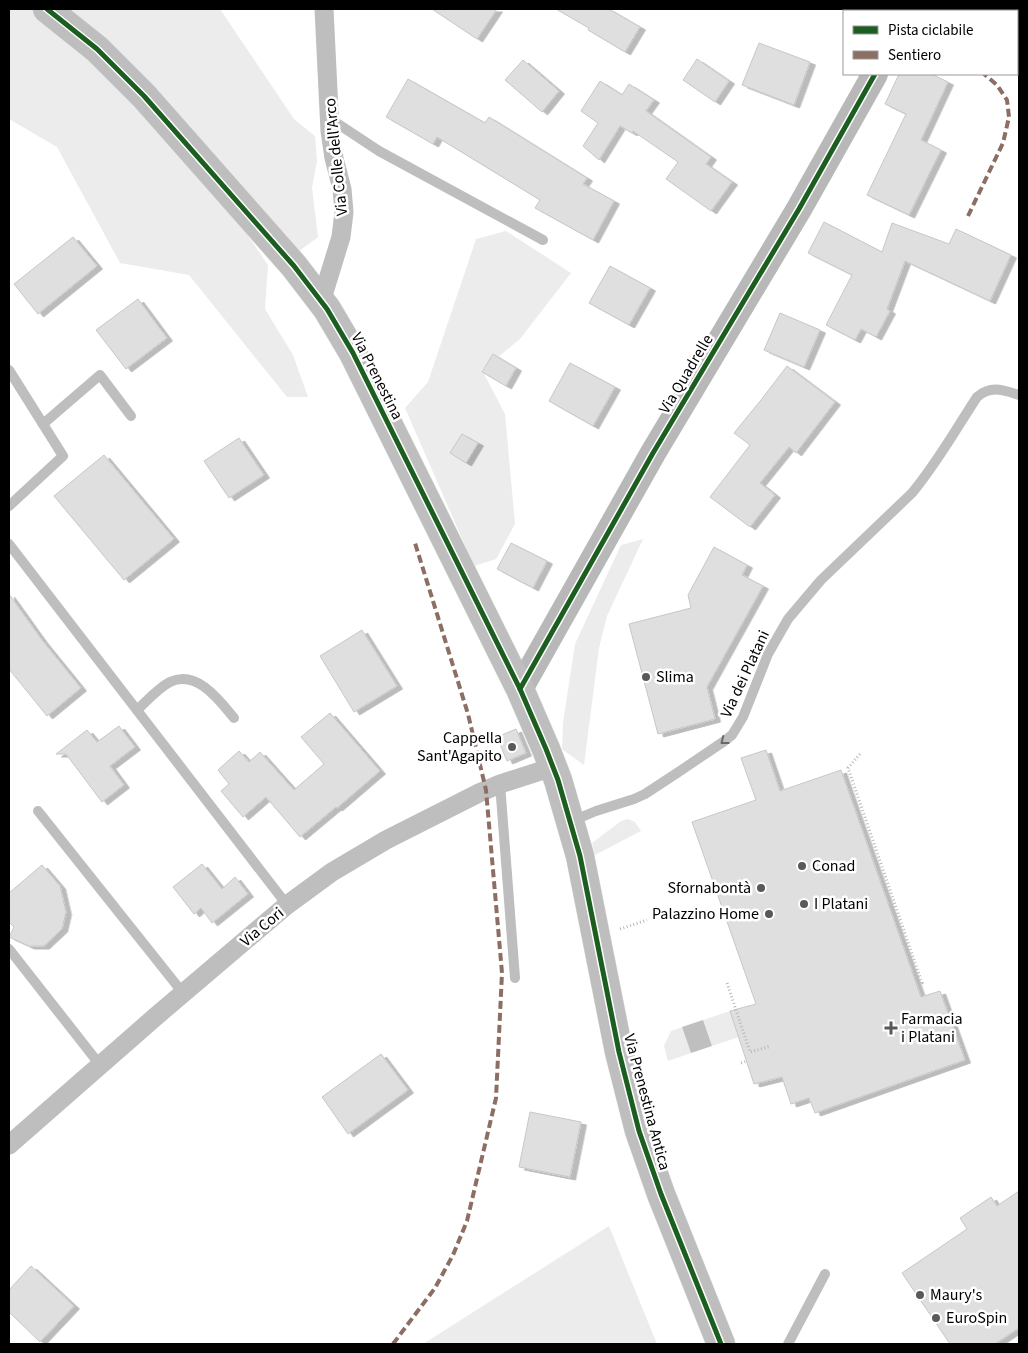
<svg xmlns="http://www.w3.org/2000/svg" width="1028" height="1353" font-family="'Source Sans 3',sans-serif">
  <defs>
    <filter id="shadow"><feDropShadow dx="5.5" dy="3" stdDeviation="0" flood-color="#0004"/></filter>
  </defs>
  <rect width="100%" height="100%" fill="#fff"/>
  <g fill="#ececec">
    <polygon points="9,9 32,9 92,57 219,193 268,265 265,309 293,355 308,397 287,397 189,275 120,263 57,147 9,119"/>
    <polygon points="62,9 220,9 294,119 315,136 317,161 312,188 318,237 298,252"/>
    <polygon points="506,231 571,273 520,339 482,370 505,414 515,524 496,559 474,566 405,408 428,382 476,239"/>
    <polygon points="643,539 607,616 599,648 584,765 562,749 563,723 575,644 621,545"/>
    <polygon points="628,819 635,822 641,831 595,855 592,843 621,821"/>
    <polygon points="730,1011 739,1037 712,1046 703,1020"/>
    <polygon points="682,1027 691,1053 668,1061 664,1046 671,1031"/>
    <polygon points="609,1226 657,1344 423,1344"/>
  </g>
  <polygon fill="#bfbfbf" points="703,1020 712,1046 691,1053 682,1027"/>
  <g fill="#dfdfdf" stroke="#c7c7c7" filter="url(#shadow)">
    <polygon points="432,9 497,9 477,39"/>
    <polygon points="556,9 609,9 640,27 625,52 588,30 589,28"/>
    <polygon points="759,43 810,62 794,105 742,85"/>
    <polygon points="697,59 729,81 715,102 683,80"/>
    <polygon points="523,60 559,91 542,112 505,80"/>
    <polygon points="899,74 931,74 948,82 921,140 941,150 909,215 867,195 906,114 885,104"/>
    <polygon points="408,79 485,123 489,117 587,178 583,184 614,201 593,240 535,208 540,200 437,137 433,144 386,117"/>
    <polygon points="600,81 622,95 629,84 654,100 646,111 711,157 706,164 732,182 711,211 666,179 678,162 633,131 632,133 620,126 599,160 583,146 598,123 581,111"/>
    <polygon points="824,222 882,252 892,223 949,244 956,229 1011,255 990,301 905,261 887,309 890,311 876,337 861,329 855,340 826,325 852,275 808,253"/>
    <polygon points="73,237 97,266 38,314 14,284"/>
    <polygon points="610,266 650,288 629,325 589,303"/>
    <polygon points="138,299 167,338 126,369 96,330"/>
    <polygon points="780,313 820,330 804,367 764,350"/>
    <polygon points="493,354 516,368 506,386 482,372"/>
    <polygon points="570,363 615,387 593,426 549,401"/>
    <polygon points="787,366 835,402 796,453 789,447 760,483 775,495 750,527 710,497 750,445 734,433 761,400"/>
    <polygon points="462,434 478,443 466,463 450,453"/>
    <polygon points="239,438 264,475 229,498 204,461"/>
    <polygon points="104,455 174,539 124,580 54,496"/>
    <polygon points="511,543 547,561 533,588 497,569"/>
    <polygon points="714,547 747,565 742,575 763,586 707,687 715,719 658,734 629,624 691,608 688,595"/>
    <polygon points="9,594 42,640 81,688 47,716 9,669"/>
    <polygon points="362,630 397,686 354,712 320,656"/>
    <polygon points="330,713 380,771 337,808 336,807 300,837 266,797 243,817 221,791 229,784 218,770 239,751 249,762 260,752 294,790 324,764 301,737"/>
    <polygon points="119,726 135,747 110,766 124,785 102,802 66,754 56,754 87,730 97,742"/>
    <polygon points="516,729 526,753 507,761 497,737"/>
    <polygon points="766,750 780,791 841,770 921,997 940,991 965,1060 815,1113 809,1098 791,1104 782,1077 754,1084 730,1011 756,1004 692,822 756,800 741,758"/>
    <polygon points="202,864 222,889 235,877 248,894 212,923 201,908 194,914 173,887"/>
    <polygon points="42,865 60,886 66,912 62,929 44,946 29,946 9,937 14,927 9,922 9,893"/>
    <polygon points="381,1054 408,1090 348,1134 322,1097"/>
    <polygon points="530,1112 581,1122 570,1177 519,1167"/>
    <polygon points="1019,1191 1019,1328 995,1344 950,1344 902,1273 967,1229 960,1218 991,1197 997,1206"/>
    <polygon points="31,1266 74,1306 40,1342 9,1312 9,1290"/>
  </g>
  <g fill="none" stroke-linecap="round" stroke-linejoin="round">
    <defs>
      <polyline id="primary" points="47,9 97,49 144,96 294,266 327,309 353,353 520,689 546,749 558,780 580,856 619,1052 639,1131 661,1194 721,1344"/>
    </defs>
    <use href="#primary" stroke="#dbdbdb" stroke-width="29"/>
    <g stroke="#b9b9b9" stroke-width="3" stroke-dasharray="1 2.5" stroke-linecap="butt">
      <polyline points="860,754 848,768 922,983 917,985"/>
      <polyline points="620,929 647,920"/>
      <polyline points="727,983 750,1052 771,1046"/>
      <polyline points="741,1063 747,1061"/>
    </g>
    <g stroke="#bebebe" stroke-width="10">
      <polyline points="329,118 379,151 543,240"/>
      <polyline points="9,370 63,456 9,506"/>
      <polyline points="43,424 100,375 131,416"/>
      <polyline points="9,544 287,905"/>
      <path d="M137 710C147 701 158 688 170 682 197 669 220 701 234 718"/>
      <polyline points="500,784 515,978"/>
      <polyline points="38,811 183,993"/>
      <path d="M572 821 596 811 634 799 645 794 677 773 723 742 732 735 743 717 768 654 788 619 821 580 912 493C937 463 956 429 977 397 991 385 1003 390 1019 395"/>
      <polyline points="9,949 100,1065"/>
      <polyline points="788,1344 825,1274"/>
    </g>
    <g stroke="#bebebe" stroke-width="19">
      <polyline points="321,302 341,237 344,212 342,189 334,158 330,131 324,9"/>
      <polyline points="9,1145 154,1018 287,905 332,872 386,840 479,793 500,784 553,767"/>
    </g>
    <g stroke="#b8b8b8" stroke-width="26">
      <polyline points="911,11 912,9"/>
      <polyline points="520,689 653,453 799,209 875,74"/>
    </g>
    <use href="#primary" stroke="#bebebe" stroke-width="28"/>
    <g stroke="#8d6e63" stroke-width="4" stroke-dasharray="8 4" stroke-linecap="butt">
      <polyline points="968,216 1003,143 1009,117 1007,100 997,85 984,74"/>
      <polyline points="393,1344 435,1288 453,1255 467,1221 496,1098 502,973 486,790 468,714 415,543"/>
    </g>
    <defs>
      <g id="cycleway">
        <polyline points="47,9 97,49 144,96 294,266 327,309 353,353 520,689 546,749 558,780 580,856 619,1052 639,1131 661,1194 721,1344"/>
        <polyline points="520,689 653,453 799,209 875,74"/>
      </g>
    </defs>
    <use href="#cycleway" stroke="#fff" stroke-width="8"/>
    <use href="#cycleway" stroke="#1b5e20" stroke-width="5"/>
  </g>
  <defs><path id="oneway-chevron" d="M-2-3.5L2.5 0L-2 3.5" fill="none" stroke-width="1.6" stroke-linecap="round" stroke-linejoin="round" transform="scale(1.25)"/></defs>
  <use stroke="#686868" href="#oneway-chevron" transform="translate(724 741) rotate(142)"/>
  <g fill="#595959" stroke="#fff" stroke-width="2">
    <circle cx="646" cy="677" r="5"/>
    <circle cx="512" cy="747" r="5"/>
    <circle cx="802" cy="866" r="5"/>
    <circle cx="761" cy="888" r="5"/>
    <circle cx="804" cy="904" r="5"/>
    <circle cx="769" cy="914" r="5"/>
    <path d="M888.5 1020.5h5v5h5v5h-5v5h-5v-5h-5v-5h5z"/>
    <circle cx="920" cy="1295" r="5"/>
    <circle cx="936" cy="1318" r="5"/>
  </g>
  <g text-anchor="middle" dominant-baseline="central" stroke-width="5" stroke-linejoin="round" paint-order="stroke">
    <g font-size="16" fill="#000" stroke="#fff">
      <text transform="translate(336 157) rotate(-96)">Via Colle dell'Arco</text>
      <text transform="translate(686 374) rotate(-59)">Via Quadrelle</text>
      <text transform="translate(377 376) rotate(63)">Via Prenestina</text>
      <text transform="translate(745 674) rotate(-65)">Via dei Platani</text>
      <text transform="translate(262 927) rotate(-40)">Via Cori</text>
      <text transform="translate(647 1102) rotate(75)">Via Prenestina Antica</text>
    </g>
    <g font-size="16" fill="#000" stroke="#fff" text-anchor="start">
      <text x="656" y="677">Slima</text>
      <text x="502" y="738" text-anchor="end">Cappella<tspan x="502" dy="18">Sant'Agapito</tspan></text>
      <text x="812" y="866">Conad</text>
      <text x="751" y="888" text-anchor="end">Sfornabontà</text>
      <text x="814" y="904">I Platani</text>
      <text x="759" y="914" text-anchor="end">Palazzino Home</text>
      <text x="901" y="1019">Farmacia<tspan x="901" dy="18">i Platani</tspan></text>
      <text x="930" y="1295">Maury's</text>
      <text x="946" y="1318">EuroSpin</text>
    </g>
  </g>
  <rect width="1028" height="1353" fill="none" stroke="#000000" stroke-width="20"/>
  <rect x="843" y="10" width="175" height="65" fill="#ffffff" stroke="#999999"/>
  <rect x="853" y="26" width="25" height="8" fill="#1b5e20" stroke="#999999"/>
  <text x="888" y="35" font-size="15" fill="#000000">Pista ciclabile</text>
  <rect x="853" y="51" width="25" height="8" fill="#8d6e63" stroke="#999999"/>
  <text x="888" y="60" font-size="15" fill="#000000">Sentiero</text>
</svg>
